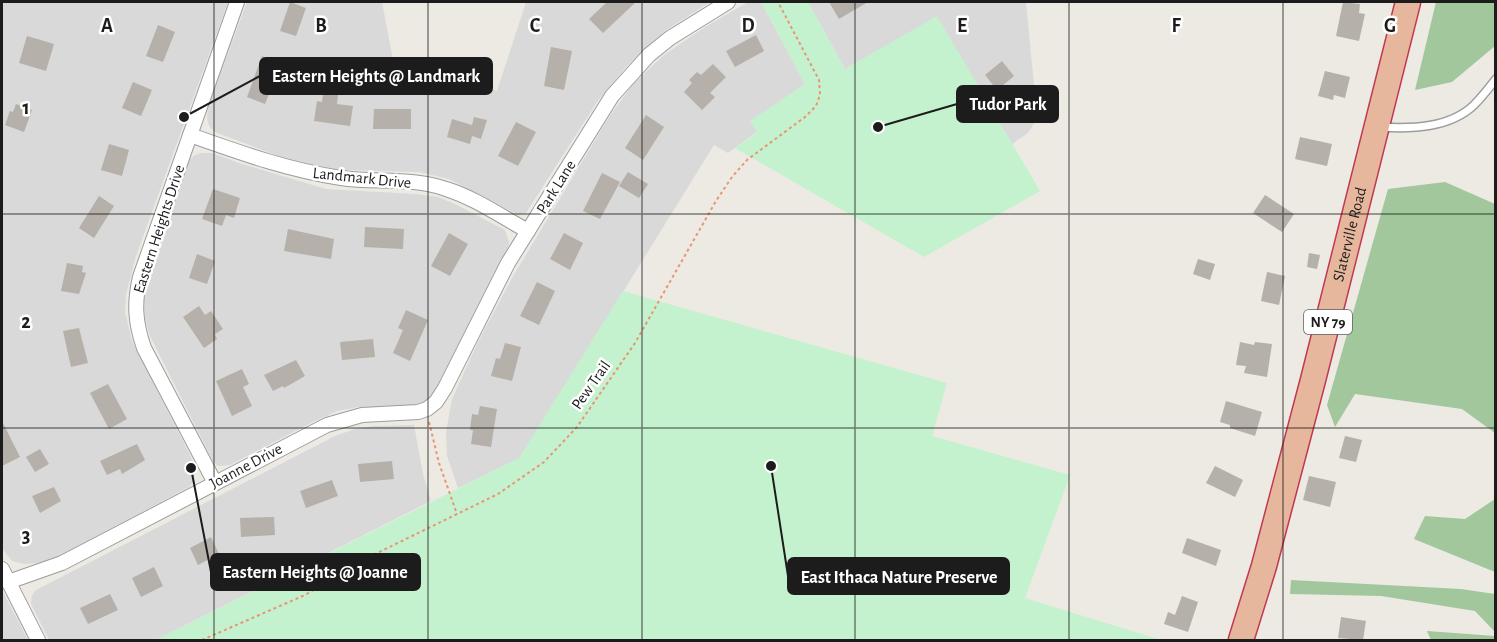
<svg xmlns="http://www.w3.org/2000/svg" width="1497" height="642" font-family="'Alegreya Sans',sans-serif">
  <rect width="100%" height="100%" fill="#eceae3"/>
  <g fill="#dad9d9">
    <polygon points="3,2 228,2 135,259 126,295 125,312 132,341 195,465 194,481 189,487 53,559 38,563 24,564 12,561 2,548 2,7"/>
    <polygon points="247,2 382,2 397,81 450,71 497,91 526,2 710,2 666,30 627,66 597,102 526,213 518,215 449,179 419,172 343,170 303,165 215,132 209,126 207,118 208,107"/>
    <polygon points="748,2 761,2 805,84 751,121 757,132 728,153 714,145 520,458 458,488 447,456 446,432 452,399 479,340 512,278 609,117 633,84 664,55 705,27"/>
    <polygon points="808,2 1026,2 1036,106 1035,122 1028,133 1012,144 937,17 845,69"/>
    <polygon points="202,153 212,153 239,163 326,189 416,194 438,197 455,204 505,230 509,242 508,249 440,385 432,397 421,404 409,407 358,407 337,411 309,424 230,465 218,466 213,461 150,336 145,319 144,300 148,281 189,160 195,155"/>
    <polygon points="414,425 423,474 431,501 156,640 49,640 31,604 32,595 36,590 335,436 355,429 375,426"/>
    <polygon points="2,590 28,640 2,640"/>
  </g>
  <g fill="#a2c79c">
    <polygon points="1436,2 1495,2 1495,46 1452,82 1415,90"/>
    <polygon points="1445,182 1495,204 1495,433 1462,409 1355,394 1335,427 1327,405 1388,189"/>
    <polygon points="1495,496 1495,572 1414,539 1425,516 1465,519 1495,499"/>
    <polygon points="1291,580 1461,589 1495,594 1495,632 1475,611 1381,596 1290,594"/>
    <polygon points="1427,631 1495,636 1495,640 1431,640"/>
  </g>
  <g fill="#c4f2ce">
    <polygon points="761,2 808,2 845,69 937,16 1040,191 924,257 735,148 757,133 750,121 805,84"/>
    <polygon points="623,291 947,383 932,436 1070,475 1025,598 1161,640 156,640 519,458"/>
  </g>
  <g fill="#b5b0a9">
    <polygon points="290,2 306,8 296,36 280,31"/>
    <polygon points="607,2 636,2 603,33 589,19"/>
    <polygon points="829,2 868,2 839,19"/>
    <polygon points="1343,2 1360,4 1359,13 1365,14 1359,41 1336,36"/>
    <polygon points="158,25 175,32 163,62 146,56"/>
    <polygon points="756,35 764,51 735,67 726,51"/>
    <polygon points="27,36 54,44 46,71 19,63"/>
    <polygon points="551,47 572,51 564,90 544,86"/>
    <polygon points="262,56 281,64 265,104 247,97"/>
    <polygon points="1002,61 1014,76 997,90 985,75"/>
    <polygon points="713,64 726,77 710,93 715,97 702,110 684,92 692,83 689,80 697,72 701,75"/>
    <polygon points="1325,71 1350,77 1345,98 1334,95 1333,100 1318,96"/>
    <polygon points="133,82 152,90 141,116 122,108"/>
    <polygon points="323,93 338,95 337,104 353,106 350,126 314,121 317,101 322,102"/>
    <polygon points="16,104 32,110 24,132 5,125 10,111 13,112"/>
    <polygon points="374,109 411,109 411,129 373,129"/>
    <polygon points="646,115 664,127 643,160 625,148"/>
    <polygon points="474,117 487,120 481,139 472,136 470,144 447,137 452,119 472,125"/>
    <polygon points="516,122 536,132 518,166 498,156"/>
    <polygon points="1300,137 1332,144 1327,166 1295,159"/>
    <polygon points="109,144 129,150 122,176 101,170"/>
    <polygon points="628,172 648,184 639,198 619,186"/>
    <polygon points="602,173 620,182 600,219 583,211"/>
    <polygon points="213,189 240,198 234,218 226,215 222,226 202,219"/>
    <polygon points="1265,195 1294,214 1282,232 1253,213"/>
    <polygon points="99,196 114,206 94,238 79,228"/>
    <polygon points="365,227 404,229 403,249 364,247"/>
    <polygon points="288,229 334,239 331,259 284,251"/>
    <polygon points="449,233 468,244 450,276 431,266"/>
    <polygon points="564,233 583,243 570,270 550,259"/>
    <polygon points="1309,253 1320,255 1317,269 1307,267"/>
    <polygon points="197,254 215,261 207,284 189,278"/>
    <polygon points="1198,259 1215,264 1210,280 1193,274"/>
    <polygon points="67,263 83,266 82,272 86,273 79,294 61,291"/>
    <polygon points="1267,272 1285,276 1279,305 1261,301"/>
    <polygon points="537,282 555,291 539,325 520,316"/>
    <polygon points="199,306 205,315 211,311 223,329 215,334 217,339 204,348 183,317"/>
    <polygon points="406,310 428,320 410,361 393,353 403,330 398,328"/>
    <polygon points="79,328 88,363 71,367 63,331"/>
    <polygon points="373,339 375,357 342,360 340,342"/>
    <polygon points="1240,342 1254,345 1255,342 1272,344 1267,377 1244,373 1246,366 1236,365"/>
    <polygon points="505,343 521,347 512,381 491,376 496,358 500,359"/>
    <polygon points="296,360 305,376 284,388 283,386 273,391 264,375"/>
    <polygon points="242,369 249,384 243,387 252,406 232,416 216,381"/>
    <polygon points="108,384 127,419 109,429 90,393"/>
    <polygon points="1226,401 1262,412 1255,436 1230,428 1230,425 1220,422"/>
    <polygon points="480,406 497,409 491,447 471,444 473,430 470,430 472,414 478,415"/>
    <polygon points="2,421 20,457 2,466"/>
    <polygon points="1345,436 1362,440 1356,462 1339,458"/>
    <polygon points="137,444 145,460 122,474 120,469 107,475 100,461"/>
    <polygon points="40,449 49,464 35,472 26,457"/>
    <polygon points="392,461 394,479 360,482 358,464"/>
    <polygon points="1215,466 1243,480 1235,497 1206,483"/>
    <polygon points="1309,476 1336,482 1330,507 1303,500"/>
    <polygon points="332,480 338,496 306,508 300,491"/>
    <polygon points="54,487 61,501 40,513 32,496"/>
    <polygon points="274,517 275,535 241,537 240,518"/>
    <polygon points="211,537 219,554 198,565 190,548"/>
    <polygon points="1187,538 1221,550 1216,566 1182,553"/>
    <polygon points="154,567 163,586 141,597 132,578"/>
    <polygon points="110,594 118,610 88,624 80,608"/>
    <polygon points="1182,596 1198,602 1188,632 1164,624 1168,612 1175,615"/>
    <polygon points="1341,617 1366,621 1363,640 1338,638"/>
  </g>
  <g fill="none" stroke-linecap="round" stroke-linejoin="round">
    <defs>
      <path id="service" d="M1380 127C1412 129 1450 128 1474 105 1482 97 1489 88 1496 79"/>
      <g id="minor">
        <path d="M190 135C241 153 288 170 341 178 376 183 412 177 446 189 475 198 502 217 528 231"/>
        <path d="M215 483 144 348C135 322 134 303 140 277L237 2"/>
        <polyline points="2,569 38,640"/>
        <polyline points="8,582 62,563 327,425 362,415 418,412 427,409 436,402 445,388 508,263 612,96 649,55 670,38 728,2"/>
      </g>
      <g id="trunk">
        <path id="s1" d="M1241 640 1264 566 1313 380 1408 2"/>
      </g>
    </defs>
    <use href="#service" stroke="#9d9d9d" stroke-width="10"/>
    <use href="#minor" stroke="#9d9d9d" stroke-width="16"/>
    <use href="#trunk" stroke="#c23852" stroke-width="27"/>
    <g stroke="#e99477" stroke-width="2" stroke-dasharray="3 3" stroke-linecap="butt">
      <polyline points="429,422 439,463 457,514"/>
      <polyline points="202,640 305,595 365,559 498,494 544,462 577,427 635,343 716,201 732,177 747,160 805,117 816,106 820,95 819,80 778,2"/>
    </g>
    <use href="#service" stroke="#fff" stroke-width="7"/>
    <use href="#minor" stroke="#fff" stroke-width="14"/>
    <use href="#trunk" stroke="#e6b79c" stroke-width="24"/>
  </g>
  <path fill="none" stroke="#1c1c1c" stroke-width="1.5" stroke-opacity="0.55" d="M214 2V640M428 2V640M642 2V640M855 2V640M1069 2V640M1283 2V640M2 214H1496M2 428H1496"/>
  <g text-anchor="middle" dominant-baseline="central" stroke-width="5" stroke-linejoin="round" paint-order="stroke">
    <rect fill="#fff" stroke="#606060" stroke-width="1.5" x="1304" y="310" width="48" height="24" rx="4.5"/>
    <g font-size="15" font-weight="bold" fill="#1c1c1c">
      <text x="1328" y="322">NY 79</text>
    </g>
    <g font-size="16" fill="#1c1c1c" stroke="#fff">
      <text transform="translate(362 178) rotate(6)">Landmark Drive</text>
      <text transform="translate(556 187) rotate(-58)">Park Lane</text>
      <text transform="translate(159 229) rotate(-72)">Eastern Heights Drive</text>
      <text stroke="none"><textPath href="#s1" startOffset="420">Slaterville Road</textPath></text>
      <text transform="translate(591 385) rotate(-55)">Pew Trail</text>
      <text transform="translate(246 466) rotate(-28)">Joanne Drive</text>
    </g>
  </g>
  <g font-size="20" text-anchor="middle" font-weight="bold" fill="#1c1c1c" stroke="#fff" stroke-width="5" stroke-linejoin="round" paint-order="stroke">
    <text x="107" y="32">A</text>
    <text x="321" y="32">B</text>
    <text x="535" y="32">C</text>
    <text x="748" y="32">D</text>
    <text x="962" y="32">E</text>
    <text x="1176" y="32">F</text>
    <text x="1390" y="32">G</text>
    <text x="26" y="114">1</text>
    <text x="26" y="328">2</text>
    <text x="26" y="542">3</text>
  </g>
  <path fill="none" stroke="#1c1c1c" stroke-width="2" d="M184 117L260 76M878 127L957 104M191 468L211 572M771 466L788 576"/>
  <g fill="#1c1c1c" stroke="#fff" stroke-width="2">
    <circle cx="184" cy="117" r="6"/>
    <circle cx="878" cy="127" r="6"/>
    <circle cx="191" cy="468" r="6"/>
    <circle cx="771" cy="466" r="6"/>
  </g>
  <g fill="#1c1c1c" stroke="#1c1c1c" stroke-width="2">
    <rect x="260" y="58" width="232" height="36" rx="6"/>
    <rect x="957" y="86" width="101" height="36" rx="6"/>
    <rect x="211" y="554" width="209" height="36" rx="6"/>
    <rect x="788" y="558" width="221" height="36" rx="6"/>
  </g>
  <g font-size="18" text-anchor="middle" font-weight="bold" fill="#fff">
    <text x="376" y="82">Eastern Heights @ Landmark</text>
    <text x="1008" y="110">Tudor Park</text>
    <text x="315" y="578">Eastern Heights @ Joanne</text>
    <text x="899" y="583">East Ithaca Nature Preserve</text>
  </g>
  <rect width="1497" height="642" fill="none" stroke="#1c1c1c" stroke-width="6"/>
</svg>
